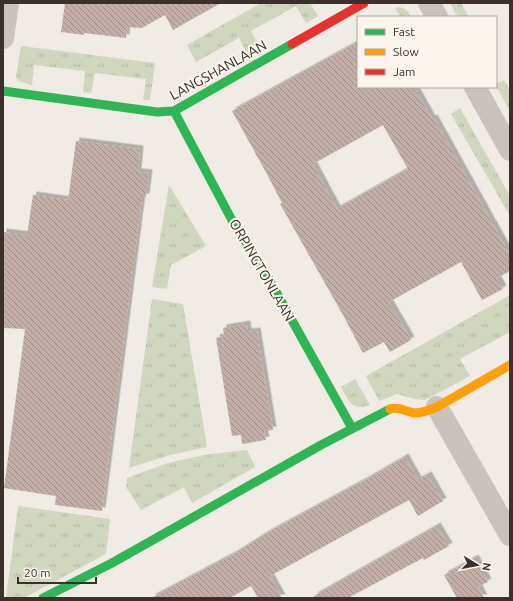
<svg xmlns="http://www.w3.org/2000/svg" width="513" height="601" font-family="Ubuntu,sans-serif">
  <defs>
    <pattern id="grass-tufts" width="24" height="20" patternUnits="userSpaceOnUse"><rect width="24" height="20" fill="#d1d6bf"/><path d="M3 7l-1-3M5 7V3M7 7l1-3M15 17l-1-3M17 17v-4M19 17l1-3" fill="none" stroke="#b4b8a4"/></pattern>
    <pattern id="building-back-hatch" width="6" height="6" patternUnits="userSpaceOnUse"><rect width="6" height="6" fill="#c3afa7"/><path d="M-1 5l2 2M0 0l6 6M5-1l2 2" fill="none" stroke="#a08f88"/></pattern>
    <filter id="shadow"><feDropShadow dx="3.5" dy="-3.5" stdDeviation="0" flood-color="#0004"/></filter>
  </defs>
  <rect width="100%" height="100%" fill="#f0ebe5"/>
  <g fill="url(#grass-tufts)">
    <polygon points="261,3 310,3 318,16 306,23 296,6 251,31 260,48 248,55 239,38 196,62 187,45"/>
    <polygon points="450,3 461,3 469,17 458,17"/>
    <path d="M399 7C406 8 408 11 411 17H400L395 8Z"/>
    <polygon points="21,46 155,63 150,100 143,100 146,79 95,73 91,93 83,92 85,71 34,65 32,85 19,81 16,78"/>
    <polygon points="504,80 510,90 510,111 496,86 496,84"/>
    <polygon points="460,108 510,196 510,216 451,114"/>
    <polygon points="169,185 206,246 171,265 167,289 152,287"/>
    <polygon points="510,295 510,332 460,359 470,376 425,400 414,399 397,394 379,401 366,376"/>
    <polygon points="152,299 183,304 207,447 170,455 129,468"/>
    <path d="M355 379 370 405C351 411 349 402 341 387Z"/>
    <polygon points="247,450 255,467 192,503 184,487 141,510 126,487 127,478 168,463 204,455"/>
    <polygon points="18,506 110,519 106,554 24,598 6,598"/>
  </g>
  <g fill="url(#building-back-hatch)" fill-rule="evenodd" filter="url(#shadow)">
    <polygon points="65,3 221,3 173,30 165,15 142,28 127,27 126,38 84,33 84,35 61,32"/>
    <path d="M358 42V87H414L432 119 434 118 510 255V271L497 278 503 289 482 300 461 262 389 302 411 340 390 352 384 342 363 353 343 315 280 204 282 203 268 176 232 111ZM383 125 408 169 337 209 313 164Z"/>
    <polygon points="76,141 140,149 138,172 149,173 146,197 142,197 102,511 55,505 56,496 4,488 25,329 3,328 3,232 27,235 33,195 68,200"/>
    <polygon points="247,324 248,332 257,331 273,430 264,431 266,440 242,444 241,435 232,436 216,338 224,336 223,328"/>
    <polygon points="405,457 418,480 428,475 443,501 418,516 409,500 270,576 282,598 258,598 251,586 230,598 151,598 234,554 269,532 367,479"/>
    <polygon points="437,526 449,546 424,560 423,558 348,598 315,598 314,596"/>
    <polygon points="475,558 488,582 478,587 484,598 457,598 444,575"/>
  </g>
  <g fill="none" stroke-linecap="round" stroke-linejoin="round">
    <g stroke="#c9c3be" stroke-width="22">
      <polyline points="429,3 437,17"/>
      <polyline points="3,38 8,3"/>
      <polyline points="475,87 510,150"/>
      <polyline points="437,407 510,535"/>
    </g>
    <g stroke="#30b455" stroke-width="9">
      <polyline points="3,91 157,112 174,111 292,44"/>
      <polyline points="174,111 234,224 265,272 352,428"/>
      <polyline points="43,598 112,563 321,445 390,409"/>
    </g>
    <path stroke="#ff9f0a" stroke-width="9" d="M390 409C398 406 407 412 415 413 423 413 430 410 437 407L510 365"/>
    <polyline stroke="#e5322d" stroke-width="9" points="292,44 364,3"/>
  </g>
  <g text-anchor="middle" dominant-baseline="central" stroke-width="4" stroke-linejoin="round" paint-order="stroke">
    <g font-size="14" fill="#3b302b" stroke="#fbf5ee">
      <text transform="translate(218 70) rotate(-29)">LANGSHANLAAN</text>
      <text transform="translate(262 270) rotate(60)">ORPINGTONLAAN</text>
    </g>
  </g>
  <rect width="513" height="601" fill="none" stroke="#3b302b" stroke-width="8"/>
  <rect x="357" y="16" width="140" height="72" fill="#fbf5ee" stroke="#aea6a0"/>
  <rect x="365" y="29" width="20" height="6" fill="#30b455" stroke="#aea6a0"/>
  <text x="393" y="36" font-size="12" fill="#3b302b">Fast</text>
  <rect x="365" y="49" width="20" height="6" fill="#ff9f0a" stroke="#aea6a0"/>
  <text x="393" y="56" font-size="12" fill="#3b302b">Slow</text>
  <rect x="365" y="69" width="20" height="6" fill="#e5322d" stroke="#aea6a0"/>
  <text x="393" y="76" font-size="12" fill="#3b302b">Jam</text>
  <g transform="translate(477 565) rotate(100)" stroke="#fbf5ee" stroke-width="3" paint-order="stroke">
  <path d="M0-3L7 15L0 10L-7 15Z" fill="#3b302b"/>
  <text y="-6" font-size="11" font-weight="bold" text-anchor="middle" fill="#3b302b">N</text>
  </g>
  <path d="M18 577v6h78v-6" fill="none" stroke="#3b302b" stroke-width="2"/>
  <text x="24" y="577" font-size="12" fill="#3b302b" stroke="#fbf5ee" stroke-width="3" paint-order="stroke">20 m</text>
</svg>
